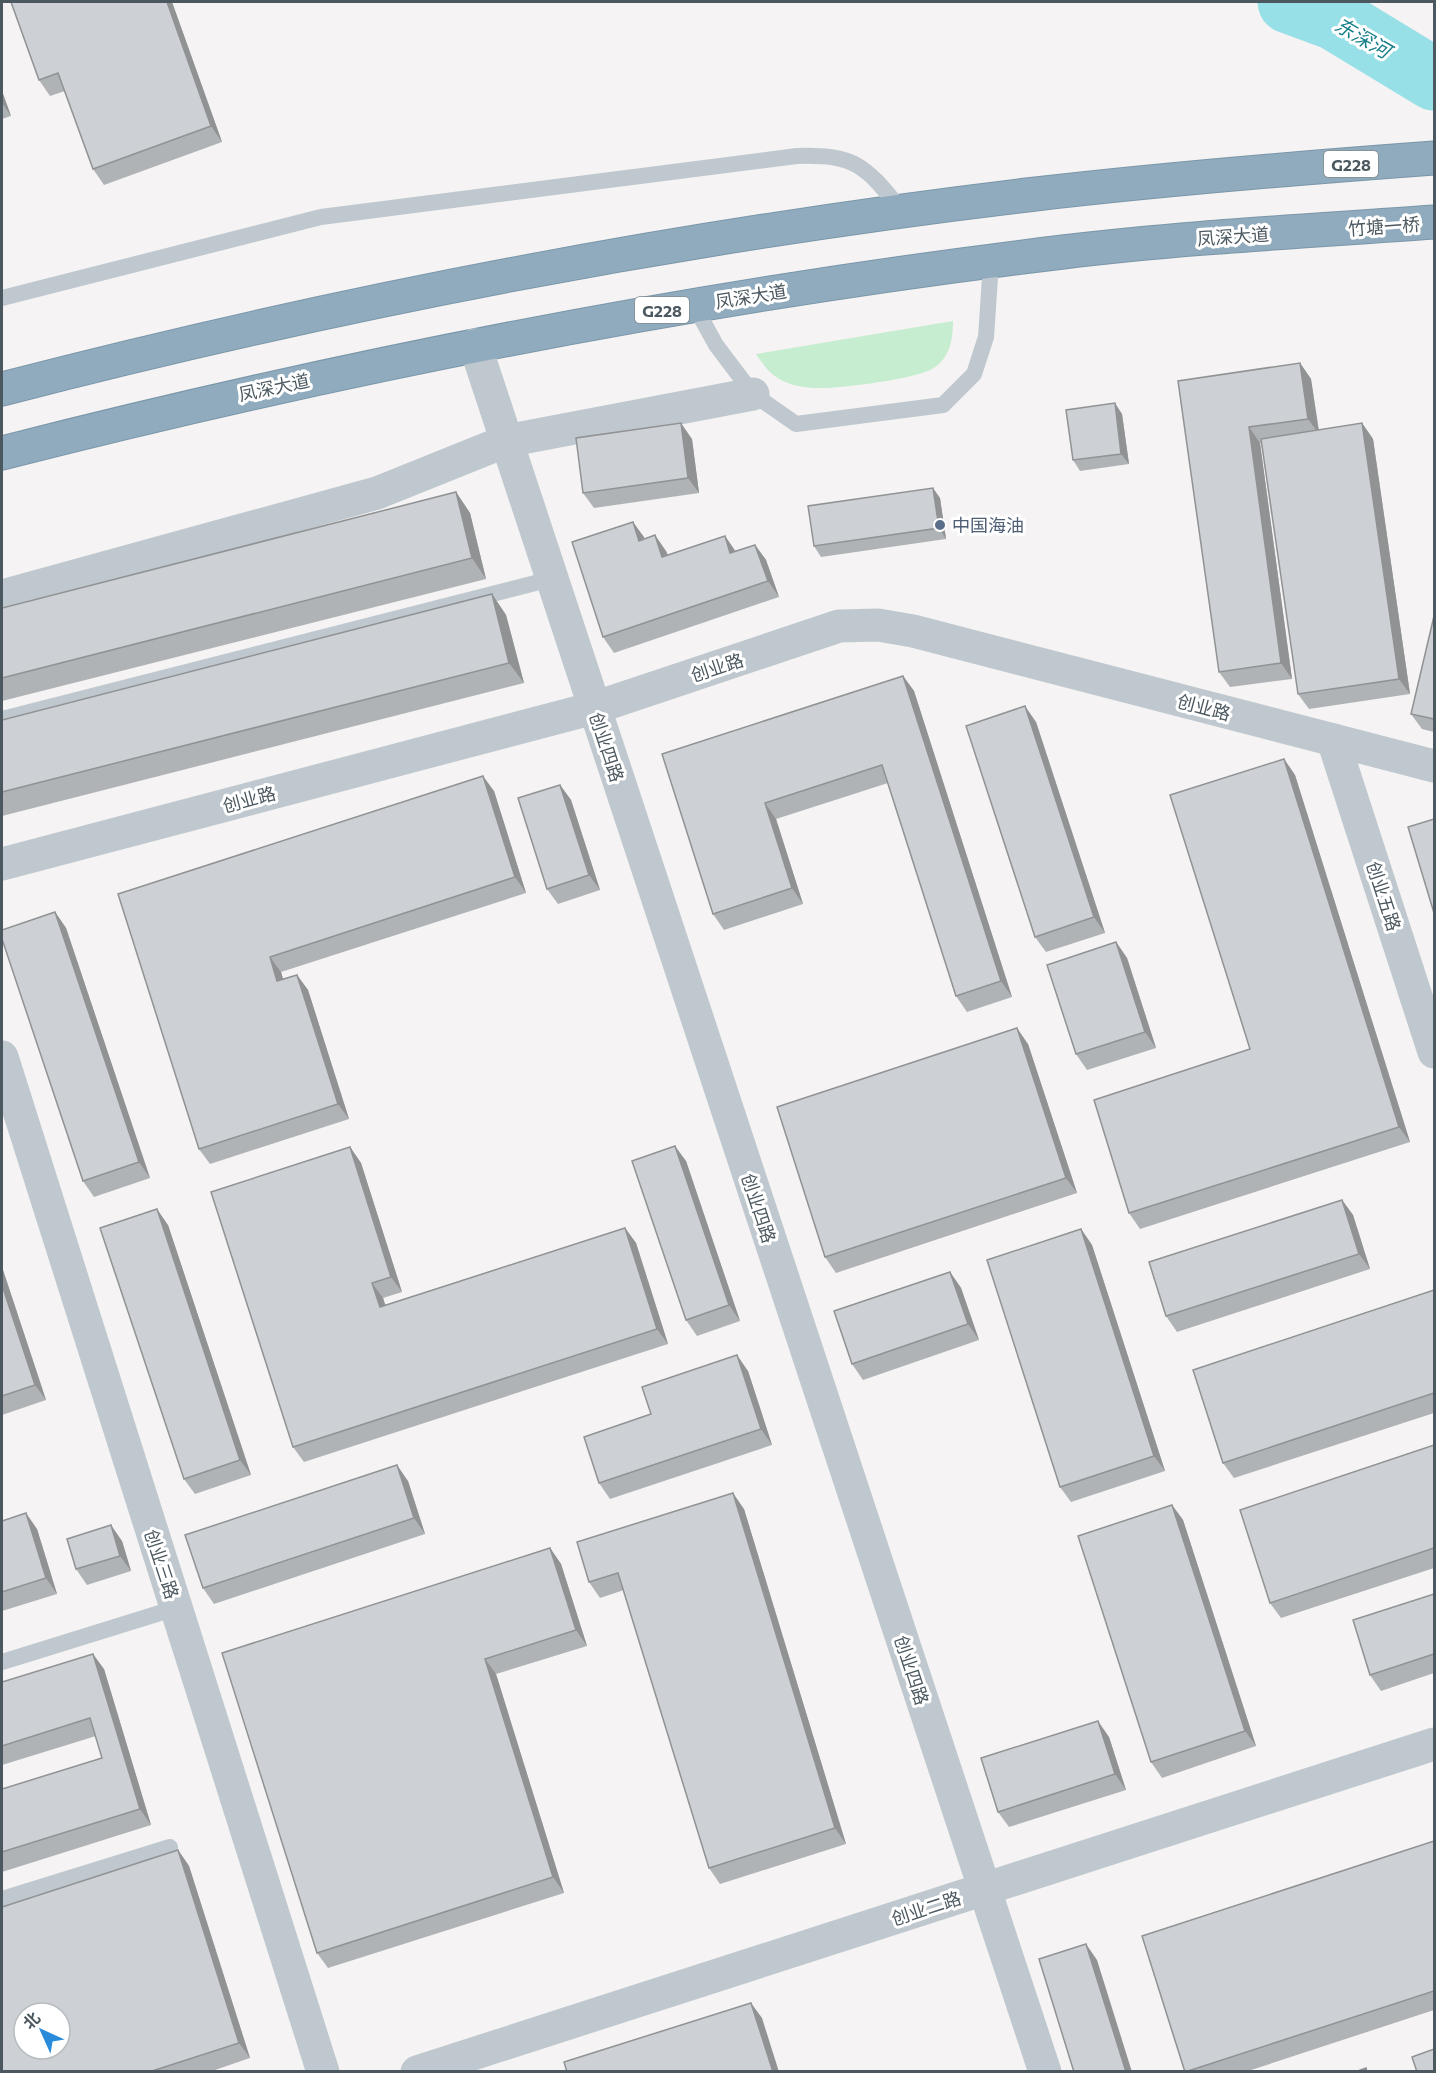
<svg xmlns="http://www.w3.org/2000/svg" width="1436" height="2073" font-family="Commissioner,'Noto Sans SC',sans-serif">
  <rect width="100%" height="100%" fill="#f5f3f3"/>
  <path fill="#c6edd0" d="M953 321C953 339 950 359 932 369 915 379 838 389 817 388 806 388 792 386 781 380 769 374 763 364 756 354Z"/>
  <g fill="none" stroke-linecap="round" stroke-linejoin="round">
    <polyline stroke="#97e0e7" stroke-width="63" points="1289,2 1335,19 1434,79"/>
    <defs>
      <g id="highway">
        <path d="M2 389C338 302 682 236 1027 195 1163 179 1298 168 1434 158"/>
        <path d="M2 453C351 364 705 295 1063 252 1186 237 1311 231 1434 222"/>
      </g>
    </defs>
    <use href="#highway" stroke="#7a96a9" stroke-width="35"/>
    <g stroke="#bfc8ce" stroke-width="16">
      <path d="M2 298 321 217 797 156C857 154 866 167 902 211"/>
      <polyline points="694,305 716,345 753,394 796,424 943,405 974,374 986,337 991,262"/>
      <polyline points="2,719 551,579"/>
      <polyline points="2,1662 176,1608"/>
      <polyline points="2,1899 170,1847"/>
    </g>
    <g stroke="#bfc8ce" stroke-width="33">
      <polyline points="475,345 1045,2072"/>
      <polyline points="2,596 377,493 506,441 753,394"/>
      <polyline points="1333,740 1434,1052"/>
      <polyline points="2,864 594,708 839,626 878,625 913,631 1434,766"/>
      <polyline points="2,1057 323,2072"/>
      <polyline points="417,2072 1434,1744"/>
    </g>
    <use href="#highway" stroke="#8fabbd" stroke-width="33"/>
  </g>
  <g fill="#b0b3b6">
    <polygon points="11,2 172,2 222,142 104,185 93,169 65,91 50,96 39,80"/>
    <polygon points="2,91 11,116 2,119"/>
    <polygon points="1300,363 1311,379 1319,430 1362,423 1373,439 1410,694 1309,709 1298,694 1262,443 1260,443 1292,679 1230,687 1219,672 1178,381"/>
    <polygon points="1122,414 1129,464 1080,471 1073,460"/>
    <polygon points="692,439 699,493 594,508 583,493"/>
    <polygon points="456,492 470,513 486,579 2,701 2,608"/>
    <polygon points="940,498 946,539 821,557 814,546"/>
    <polygon points="725,536 735,551 755,545 766,560 779,597 614,653 603,637 644,537 644,539 666,551 668,555"/>
    <polygon points="492,594 506,615 524,683 2,816 2,720"/>
    <polygon points="1434,616 1434,732 1422,729 1411,714"/>
    <polygon points="903,676 914,691 1012,997 967,1012 956,996 888,783 776,819 803,904 724,930 713,914 662,754"/>
    <polygon points="1036,722 1105,933 1046,952 1035,937"/>
    <polygon points="1284,759 1295,775 1410,1142 1140,1229 1129,1213 1250,1049"/>
    <polygon points="560,785 571,800 600,890 558,904 547,889"/>
    <polygon points="494,791 526,893 281,972 283,979 297,975 308,990 349,1119 210,1164 199,1149 118,894"/>
    <polygon points="55,912 66,928 150,1178 94,1197 83,1181"/>
    <polygon points="1116,942 1127,958 1156,1048 1087,1070 1076,1054"/>
    <polygon points="1028,1044 1077,1193 836,1273 825,1257"/>
    <polygon points="350,1147 361,1163 402,1292 383,1298 385,1305 625,1228 636,1243 668,1344 304,1462 293,1447"/>
    <polygon points="686,1161 740,1321 697,1336 686,1320"/>
    <polygon points="1342,1200 1353,1215 1370,1269 1177,1332 1166,1316"/>
    <polygon points="168,1225 251,1475 195,1494 184,1479"/>
    <polygon points="1081,1229 1092,1245 1165,1471 1071,1502 1060,1487"/>
    <polygon points="2,1267 46,1400 2,1415"/>
    <polygon points="950,1272 961,1288 979,1340 863,1380 852,1364"/>
    <polygon points="1434,1290 1434,1413 1234,1478 1223,1463"/>
    <polygon points="748,1371 772,1445 610,1499 599,1483 651,1414"/>
    <polygon points="1434,1445 1434,1568 1281,1618 1270,1603"/>
    <polygon points="408,1481 425,1534 214,1604 203,1588"/>
    <polygon points="1172,1505 1183,1520 1256,1746 1162,1778 1151,1762"/>
    <polygon points="744,1509 846,1844 720,1884 709,1868 624,1590 600,1598 589,1582"/>
    <polygon points="2,1521 37,1529 57,1594 2,1611"/>
    <polygon points="122,1541 131,1571 87,1585 76,1569"/>
    <polygon points="550,1548 561,1564 587,1646 496,1674 564,1893 328,1968 317,1953 222,1653"/>
    <polygon points="1434,1594 1434,1673 1381,1691 1370,1675"/>
    <polygon points="104,1669 151,1825 2,1872 2,1789 102,1758 96,1736 2,1765 2,1682"/>
    <polygon points="1109,1737 1126,1790 1009,1827 998,1812"/>
    <polygon points="1434,1841 1434,2010 1245,2072 1185,2072"/>
    <polygon points="178,1850 189,1866 250,2058 209,2072 2,2072"/>
  </g>
  <g fill="#909294">
    <polygon points="167,2 172,2 222,142 211,126"/>
    <polygon points="2,91 11,116 2,103"/>
    <polygon points="1300,363 1311,379 1319,434 1308,419"/>
    <polygon points="1115,403 1122,414 1129,464 1121,454"/>
    <polygon points="681,423 692,439 699,493 688,478"/>
    <polygon points="1362,423 1373,439 1410,694 1399,679"/>
    <polygon points="1249,427 1260,443 1292,679 1281,663"/>
    <polygon points="933,488 940,498 946,539 939,528"/>
    <polygon points="456,492 470,513 486,579 472,558"/>
    <polygon points="633,522 644,537 650,557 639,541"/>
    <polygon points="655,535 666,551 673,573 662,557"/>
    <polygon points="725,536 736,552 730,553"/>
    <polygon points="755,545 766,560 779,597 768,581"/>
    <polygon points="492,594 506,615 524,683 509,663"/>
    <polygon points="903,676 914,691 1012,997 1001,981"/>
    <polygon points="1025,706 1036,722 1105,933 1094,917"/>
    <polygon points="1284,759 1295,775 1410,1142 1399,1127"/>
    <polygon points="483,776 494,791 526,893 515,877"/>
    <polygon points="560,785 571,800 600,890 589,875"/>
    <polygon points="765,803 776,819 803,904 792,888"/>
    <polygon points="55,912 66,928 150,1178 139,1162"/>
    <polygon points="1116,942 1127,958 1156,1048 1145,1032"/>
    <polygon points="270,957 281,972 288,996 277,981"/>
    <polygon points="297,975 308,990 349,1119 338,1104"/>
    <polygon points="1017,1028 1028,1044 1077,1193 1066,1178"/>
    <polygon points="675,1146 686,1161 740,1321 729,1305"/>
    <polygon points="350,1147 361,1163 402,1292 391,1277"/>
    <polygon points="1342,1200 1353,1215 1370,1269 1359,1254"/>
    <polygon points="157,1209 168,1225 251,1475 240,1460"/>
    <polygon points="625,1228 636,1243 668,1344 657,1329"/>
    <polygon points="1081,1229 1092,1245 1165,1471 1154,1456"/>
    <polygon points="2,1267 46,1400 35,1385 2,1285"/>
    <polygon points="950,1272 961,1288 979,1340 968,1324"/>
    <polygon points="372,1283 383,1298 391,1322 380,1307"/>
    <polygon points="737,1355 748,1371 772,1445 761,1429"/>
    <polygon points="397,1465 408,1481 425,1534 414,1518"/>
    <polygon points="733,1493 744,1509 846,1844 835,1828"/>
    <polygon points="1172,1505 1183,1520 1256,1746 1245,1731"/>
    <polygon points="26,1513 37,1529 57,1594 46,1578"/>
    <polygon points="111,1525 122,1541 131,1571 120,1556"/>
    <polygon points="550,1548 561,1564 587,1646 576,1630"/>
    <polygon points="93,1654 104,1669 151,1825 140,1809"/>
    <polygon points="485,1659 496,1674 564,1893 553,1877"/>
    <polygon points="1098,1721 1109,1737 1126,1790 1115,1774"/>
    <polygon points="178,1850 189,1866 250,2058 239,2043"/>
    <polygon points="1086,1944 1097,1960 1132,2072 1126,2072"/>
    <polygon points="751,2003 762,2018 779,2072 773,2072"/>
  </g>
  <g fill="#cdd0d4" stroke="#909294" stroke-width="1.5" fill-rule="evenodd">
    <polygon points="11,2 167,2 211,126 93,169 58,73 39,80"/>
    <polygon points="1300,363 1308,419 1249,427 1281,663 1219,672 1178,381"/>
    <polygon points="1115,403 1121,454 1073,460 1066,410"/>
    <polygon points="681,423 688,478 583,493 576,438"/>
    <polygon points="1362,423 1399,679 1298,694 1261,439"/>
    <polygon points="933,488 939,528 814,546 808,506"/>
    <polygon points="456,492 472,558 2,678 2,608"/>
    <polygon points="633,522 639,541 655,535 662,557 725,536 730,553 755,545 768,581 603,637 572,542"/>
    <polygon points="492,594 509,663 2,792 2,720"/>
    <polygon points="1434,616 1434,719 1411,714"/>
    <polygon points="903,676 1001,981 956,996 882,765 765,803 792,888 713,914 662,754"/>
    <polygon points="1025,706 1094,917 1035,937 966,726"/>
    <polygon points="1284,759 1399,1127 1129,1213 1094,1100 1250,1049 1170,795"/>
    <polygon points="483,776 515,877 270,957 277,981 297,975 338,1104 199,1149 118,894"/>
    <polygon points="560,785 589,875 547,889 518,798"/>
    <polygon points="1434,819 1434,913 1408,827"/>
    <polygon points="55,912 139,1162 83,1181 2,939 2,930"/>
    <polygon points="1116,942 1145,1032 1076,1054 1047,965"/>
    <polygon points="1017,1028 1066,1178 825,1257 777,1107"/>
    <polygon points="675,1146 729,1305 686,1320 632,1161"/>
    <polygon points="350,1147 391,1277 372,1283 380,1307 625,1228 657,1329 293,1447 211,1192"/>
    <polygon points="1342,1200 1359,1254 1166,1316 1149,1262"/>
    <polygon points="157,1209 240,1460 184,1479 100,1228"/>
    <polygon points="1081,1229 1154,1456 1060,1487 987,1260"/>
    <polygon points="950,1272 968,1324 852,1364 834,1311"/>
    <polygon points="2,1285 35,1385 2,1396"/>
    <polygon points="1434,1290 1434,1393 1223,1463 1193,1370"/>
    <polygon points="737,1355 761,1429 599,1483 584,1437 651,1414 642,1387"/>
    <polygon points="1434,1445 1434,1548 1270,1603 1240,1510"/>
    <polygon points="397,1465 414,1518 203,1588 185,1535"/>
    <polygon points="733,1493 835,1828 709,1868 618,1573 589,1582 577,1542"/>
    <polygon points="1172,1505 1245,1731 1151,1762 1078,1536"/>
    <polygon points="26,1513 46,1578 2,1592 2,1521"/>
    <polygon points="111,1525 120,1556 76,1569 67,1539"/>
    <polygon points="550,1548 576,1630 485,1659 553,1877 317,1953 222,1653"/>
    <polygon points="1434,1594 1434,1654 1370,1675 1353,1620"/>
    <polygon points="93,1654 140,1809 2,1852 2,1789 102,1758 90,1718 2,1746 2,1682"/>
    <polygon points="1098,1721 1115,1774 998,1812 981,1758"/>
    <polygon points="1434,1841 1434,1991 1185,2072 1142,1936"/>
    <path d="M178 1850 239 2043 149 2072H2V1907ZM24 2013H60V2049H24Z"/>
    <polygon points="1086,1944 1126,2072 1074,2072 1039,1959"/>
    <polygon points="751,2003 773,2072 567,2072 564,2062"/>
    <polygon points="1434,2049 1434,2072 1417,2072 1412,2057"/>
    <polygon points="1366,2068 1367,2072 1355,2072"/>
  </g>
  <circle fill="#5c6f8a" stroke="#fff" stroke-width="2" cx="940" cy="525" r="6"/>
  <g text-anchor="middle" dominant-baseline="central" stroke-width="6" stroke-linejoin="round" paint-order="stroke">
    <g fill="#fff" stroke="#818a8f" stroke-width="1.5">
      <rect x="1324" y="151" width="54" height="26" rx="4.5"/>
      <rect x="635" y="297" width="54" height="26" rx="4.5"/>
    </g>
    <g font-size="16" font-weight="bold" fill="#4b585f">
      <text x="1351" y="164">G228</text>
      <text x="662" y="310">G228</text>
    </g>
    <g font-size="18" fill="#4b585f" stroke="#fff">
      <text transform="translate(1384 226) rotate(-4)">竹塘一桥</text>
      <text transform="translate(1233 236) rotate(-4)">凤深大道</text>
      <text transform="translate(751 296) rotate(-9)">凤深大道</text>
      <text transform="translate(274 387) rotate(-12)">凤深大道</text>
      <text transform="translate(717 667) rotate(-18)">创业路</text>
      <text transform="translate(1204 707) rotate(15)">创业路</text>
      <text transform="translate(607 747) rotate(72)">创业四路</text>
      <text transform="translate(249 799) rotate(-15)">创业路</text>
      <text transform="translate(1384 896) rotate(72)">创业五路</text>
      <text transform="translate(759 1208) rotate(72)">创业四路</text>
      <text transform="translate(162 1564) rotate(72)">创业三路</text>
      <text transform="translate(912 1670) rotate(72)">创业四路</text>
      <text transform="translate(926 1908) rotate(-18)">创业二路</text>
    </g>
    <g font-size="18" fill="#4e5e75" stroke="#fff" text-anchor="start">
      <text x="952" y="525">中国海油</text>
    </g>
    <g font-size="20" font-style="italic" fill="#167f88" stroke="#fff">
      <text transform="translate(1363 37) rotate(30)">东深河</text>
    </g>
  </g>
  <rect width="1436" height="2073" fill="none" stroke="#4b585f" stroke-width="6"/>
  <g transform="translate(42 2031) rotate(315)"><circle r="28" fill="#ffffff" stroke="#b7bcbf" stroke-width="1.5"/>
  <path d="M0-4.5L10 22L0 15L-10 22Z" fill="#298bd9"/>
  <text y="-9" font-size="16" font-weight="bold" text-anchor="middle" fill="#4b585f">北</text>
  </g>
</svg>
